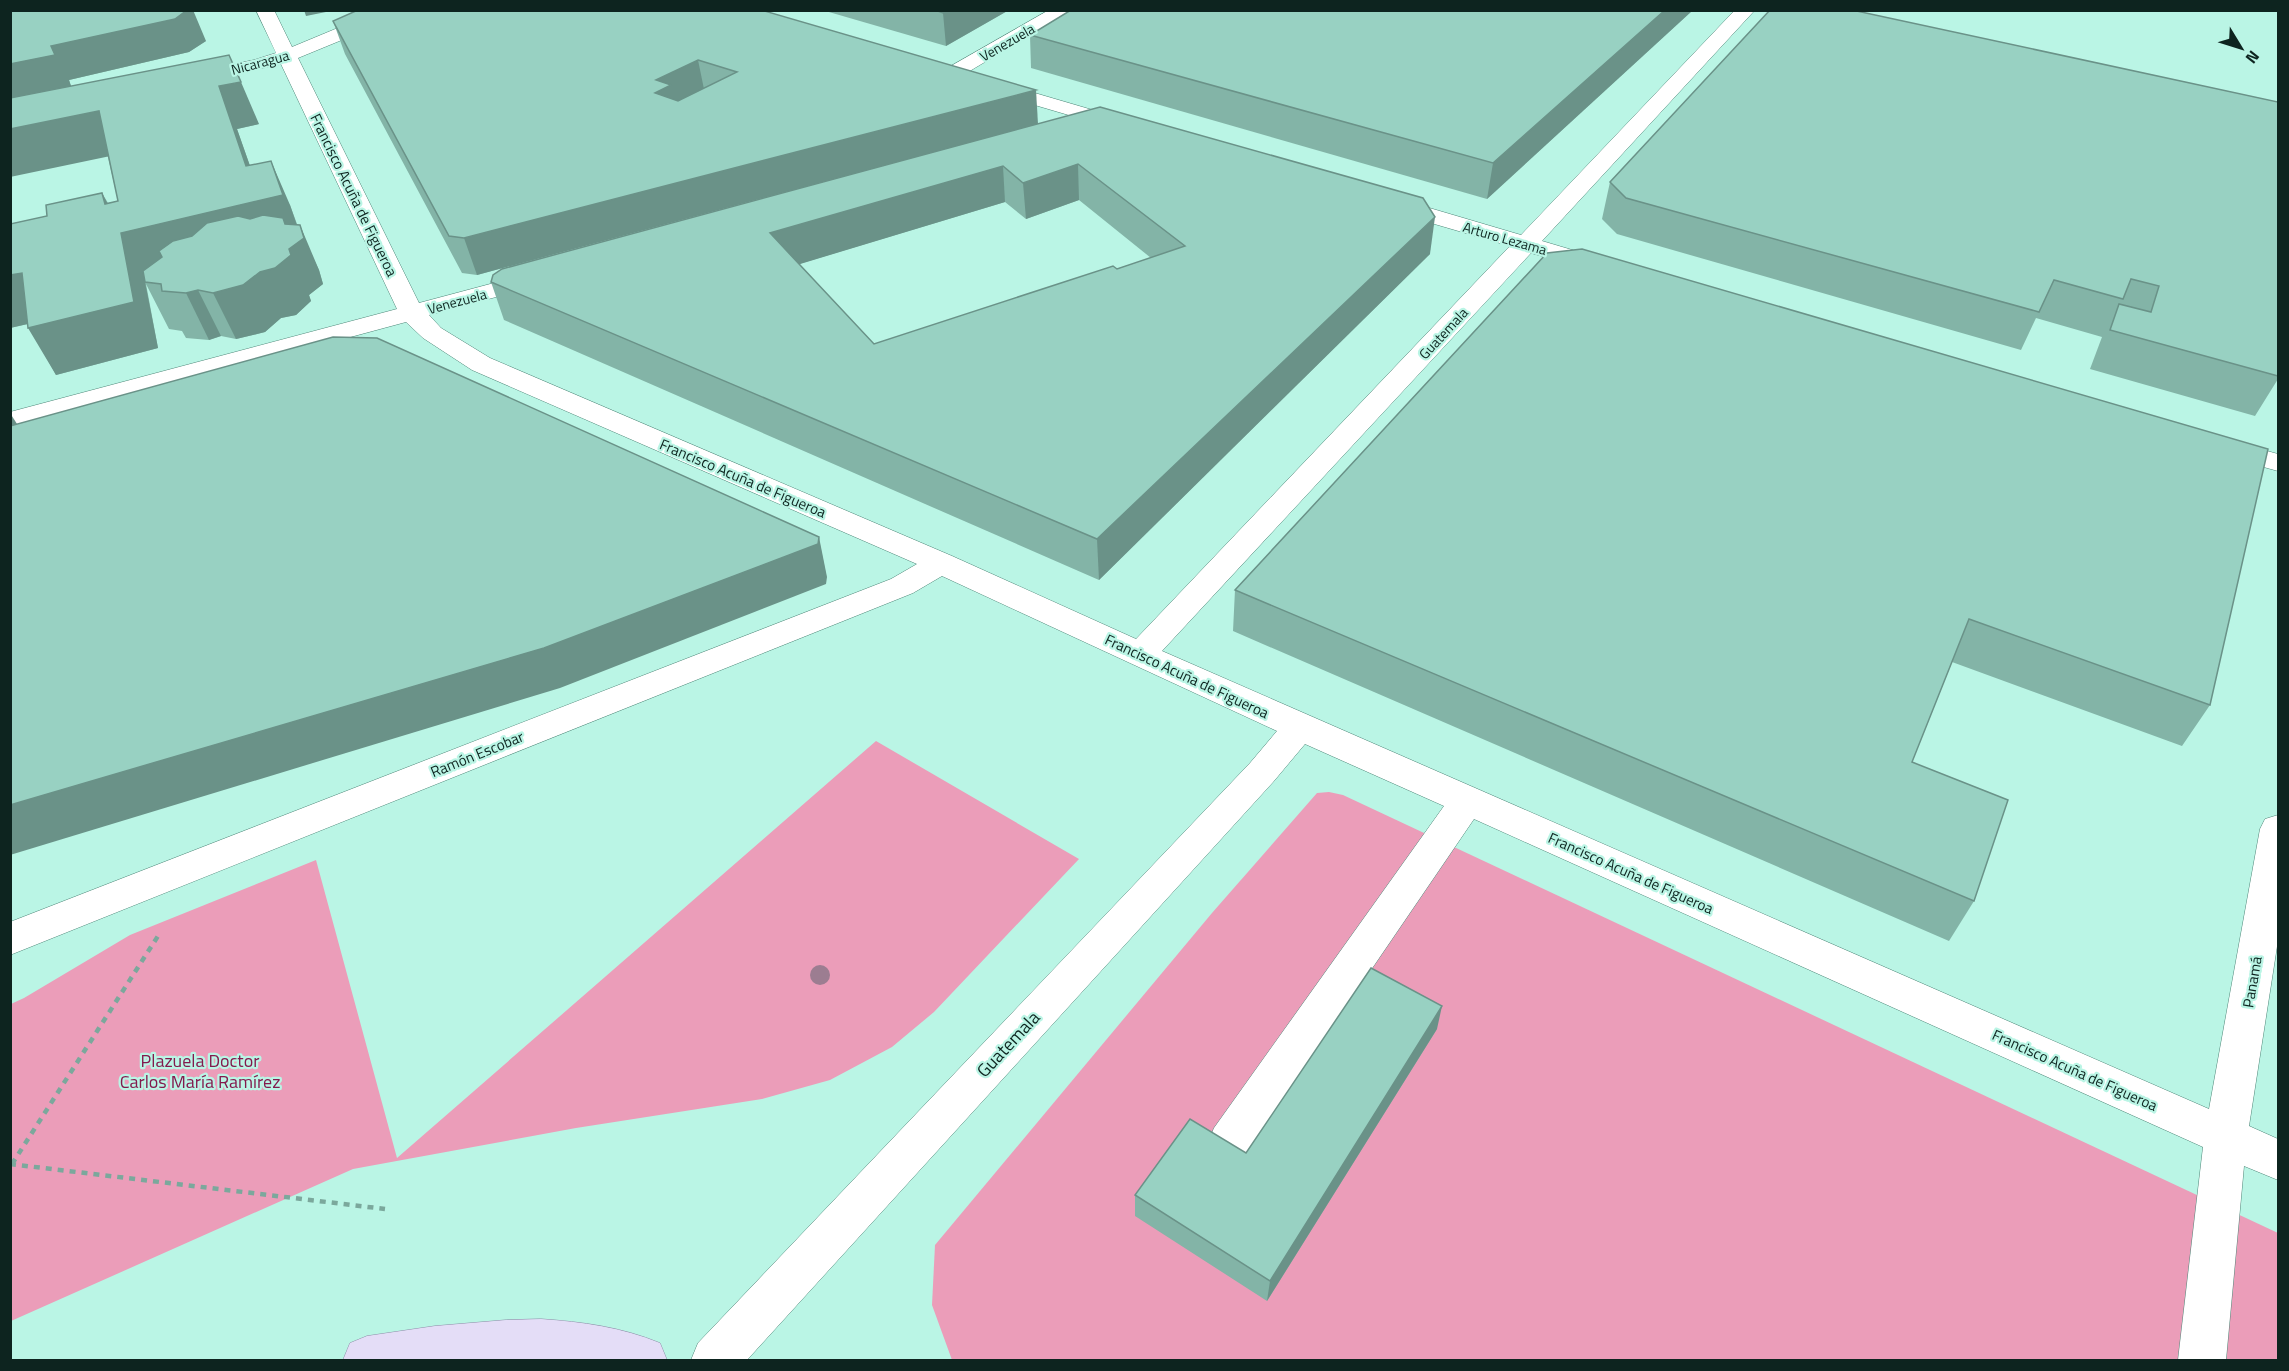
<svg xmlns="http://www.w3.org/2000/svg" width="2289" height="1371" font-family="'Titillium Web',sans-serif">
  <rect width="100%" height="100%" fill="#baf5e5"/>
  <g fill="#eb9db9">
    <polygon points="876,741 1079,859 934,1012 892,1047 830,1080 762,1099 576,1128 353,1169 11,1321 11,1004 24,998 130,935 316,860 397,1158"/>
    <polygon points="1329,792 1343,795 2278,1233 2278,1360 952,1360 932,1305 935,1245 1212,913 1317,793"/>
  </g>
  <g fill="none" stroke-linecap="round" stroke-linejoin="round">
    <defs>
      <g id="minor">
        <polygon points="256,10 274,10 292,47 381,10 407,10 405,14 298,58 419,303 539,271 548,273 551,278 548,283 429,315 441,328 490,358 952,556 1136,639 1510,246 1383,209 1380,204 1383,199 1391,197 1399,199 1521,235 1735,10 1755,10 1542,241 1606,260 1610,265 1606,270 1598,272 1531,253 1162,651 2209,1109 2260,829 2265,819 2278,815 2278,940 2249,1126 2278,1139 2278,1180 2244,1166 2226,1360 2178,1360 2203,1147 1474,819 1244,1156 1229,1162 1214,1156 1208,1142 1214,1128 1444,806 1305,744 1274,781 747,1360 691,1360 698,1343 1250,763 1277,731 942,576 913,593 10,955 10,922 891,579 917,564 472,370 423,338 406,322 10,429 10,412 397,309 281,64 192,84 185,82 182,78 185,74 254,60 276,53"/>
        <polygon points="1049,10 1072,10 958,78 944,78 941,74 944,70"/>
        <polygon points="994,81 1130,121 1133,125 1130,129 1123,131 987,91 984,87 987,83"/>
        <polygon points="2223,439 2278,454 2278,471 2213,453 2209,447 2213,441"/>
      </g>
      <path id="major" d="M541 1319C583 1322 621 1327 660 1343L667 1360H343L350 1343 367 1336 435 1326 506 1320Z"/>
    </defs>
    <use href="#minor" stroke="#4e8678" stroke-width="1"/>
    <use href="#major" stroke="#8d8ea8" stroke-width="1"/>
    <g stroke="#7ba89c" stroke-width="4.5" stroke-dasharray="6 6" stroke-linecap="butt">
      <polyline points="10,1164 385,1209"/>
      <polyline points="12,1164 158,936"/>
    </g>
    <use href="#minor" fill="#fff" fill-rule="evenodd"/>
    <use href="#major" fill="#e4ddf7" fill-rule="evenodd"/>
  </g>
  <circle fill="#9c7d91" cx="820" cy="975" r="10"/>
  <g fill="#83b4a7" fill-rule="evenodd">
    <polygon points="10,10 206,41 189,52 69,80 71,86 259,124 237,129 250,166 290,205 297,224 319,270 323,284 309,295 311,301 296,315 281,318 265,332 236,339 221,336 209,340 186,338 182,331 169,329 146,284 158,348 56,375 28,324 10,328 10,224 47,216 102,193 108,203 118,201 108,157"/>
    <path d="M761 10 1038 124 1430 254 1099 580 504 320 491 282 770 196 477 275 462 273 345 54 333 21ZM1079 200 1151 258 874 344 799 264 1005 202 1026 219Z"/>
    <polygon points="822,10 1009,10 946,46"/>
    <polygon points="1071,10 1693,10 1487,199 1031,68 1030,35"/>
    <polygon points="2278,102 2278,379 2255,416 2090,369 2102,337 2036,318 2021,350 1617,234 1602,219 1610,182"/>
    <polygon points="1547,253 2210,705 2182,746 1952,662 1912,762 1974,901 1949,941 1233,631 1235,590"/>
    <polygon points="1437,1029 1267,1301 1135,1216 1135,1195 1246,1153"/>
  </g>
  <g fill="#6a9288">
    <polygon points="187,10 193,10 206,41 189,52 69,80 72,89 10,102 10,64 51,46"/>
    <polygon points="304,10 336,10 306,16"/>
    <polygon points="947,10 1009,10 946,46 943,13"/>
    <polygon points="1665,10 1693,10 1487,199 1493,163"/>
    <polygon points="698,60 705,94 677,108 655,93 656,80"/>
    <polygon points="241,82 259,124 237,129 262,200 271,161 290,205 302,240 300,225 319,270 323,284 309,295 311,301 296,315 281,318 265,332 236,339 213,293 170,272 145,282 158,348 56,375 28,328 105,204 102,193 123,233 246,166 219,86"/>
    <polygon points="1036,90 1038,124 477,275 464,238"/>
    <polygon points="99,111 120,154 10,177 10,129"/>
    <polygon points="1078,164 1079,200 1026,219 1023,183"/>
    <polygon points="1003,166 1005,202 777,271 770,233"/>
    <polygon points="1435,217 1430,254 1099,580 1097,539"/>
    <polygon points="22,273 49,319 10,328 10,275"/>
    <polygon points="198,290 221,336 209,340 186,293"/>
    <polygon points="10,413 26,438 10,432"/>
    <polygon points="819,537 827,577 826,584 560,688 10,855 10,805"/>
    <polygon points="1442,1006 1437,1029 1267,1301 1270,1281"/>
  </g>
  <g fill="#98d1c2" stroke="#6a9288" stroke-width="1.5" fill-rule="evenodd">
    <polygon points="10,10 187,10 175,19 51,46 55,55 10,64"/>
    <path d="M358 10H761L1036 90 464 238 449 236 333 21ZM698 60 737 72 678 101 655 93 671 85 656 80Z"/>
    <polygon points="935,10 947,10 943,13"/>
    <polygon points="1071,10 1665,10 1493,163 1030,35"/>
    <polygon points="1770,10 1852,10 2278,102 2278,376 2110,330 2119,304 2151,312 2159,286 2131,279 2123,299 2054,280 2039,312 1626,198 1610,182"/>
    <polygon points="229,55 241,82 219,86 246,166 271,161 283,195 121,233 134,302 28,328 22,273 10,275 10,224 47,216 46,205 102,193 105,204 118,201 99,111 10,129 10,98"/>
    <path d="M1100 107 1423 198 1435 217 1097 539 491 282 493 275 502 269ZM1078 164 1185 246 1117 269 1113 266 874 344 770 233 1003 166 1023 183Z"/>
    <polygon points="263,215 283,218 285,224 300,225 304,238 289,249 291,255 275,268 260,272 243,285 213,293 198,290 186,293 162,291 161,284 145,282 143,271 162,257 159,251 173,241 192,236 207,223 238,216 250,219"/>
    <polygon points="1582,249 2268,449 2210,705 1969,619 1912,762 2008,800 1974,901 1235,590 1547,253"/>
    <polygon points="333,337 377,338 819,537 818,544 544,648 10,805 10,426"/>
    <polygon points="1371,968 1442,1006 1270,1281 1135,1195 1190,1119 1246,1153"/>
  </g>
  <g text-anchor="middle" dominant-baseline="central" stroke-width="4.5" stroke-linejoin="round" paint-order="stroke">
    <g font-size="14" fill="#0d241f" stroke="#baf5e5">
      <text transform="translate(1007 42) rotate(-30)">Venezuela</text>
      <text transform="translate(260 62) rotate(-15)">Nicaragua</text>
      <text transform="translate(1505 238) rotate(16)">Arturo Lezama</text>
      <text transform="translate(457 301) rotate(-15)">Venezuela</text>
      <text transform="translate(1443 333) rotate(-47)">Guatemala</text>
    </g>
    <g font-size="15" fill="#0d241f" stroke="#baf5e5">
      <text transform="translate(354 195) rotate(64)">Francisco Acuña de Figueroa</text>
      <text transform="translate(743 478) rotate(23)">Francisco Acuña de Figueroa</text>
      <text transform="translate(1187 676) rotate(25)">Francisco Acuña de Figueroa</text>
      <text transform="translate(477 754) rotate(-22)">Ramón Escobar</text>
      <text transform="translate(1631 873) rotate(24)">Francisco Acuña de Figueroa</text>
      <text transform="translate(2252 982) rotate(-80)">Panamá</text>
      <text transform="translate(2075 1070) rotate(24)">Francisco Acuña de Figueroa</text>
    </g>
    <g font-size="18" fill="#0d241f" stroke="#baf5e5">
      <text transform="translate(1008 1044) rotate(-47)">Guatemala</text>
    </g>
    <g font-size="18" fill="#831a4d" stroke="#baf5e5">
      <text x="200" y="1060">Plazuela Doctor<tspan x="200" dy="21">Carlos María Ramírez</tspan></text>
    </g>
  </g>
  <rect width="2289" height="1371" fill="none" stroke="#0d241f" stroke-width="24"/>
  <g transform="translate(2241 48) rotate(128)" stroke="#baf5e5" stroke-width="4.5" paint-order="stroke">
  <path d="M0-4.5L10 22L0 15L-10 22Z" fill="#0d241f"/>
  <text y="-9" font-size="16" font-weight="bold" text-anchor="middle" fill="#0d241f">N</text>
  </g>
</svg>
